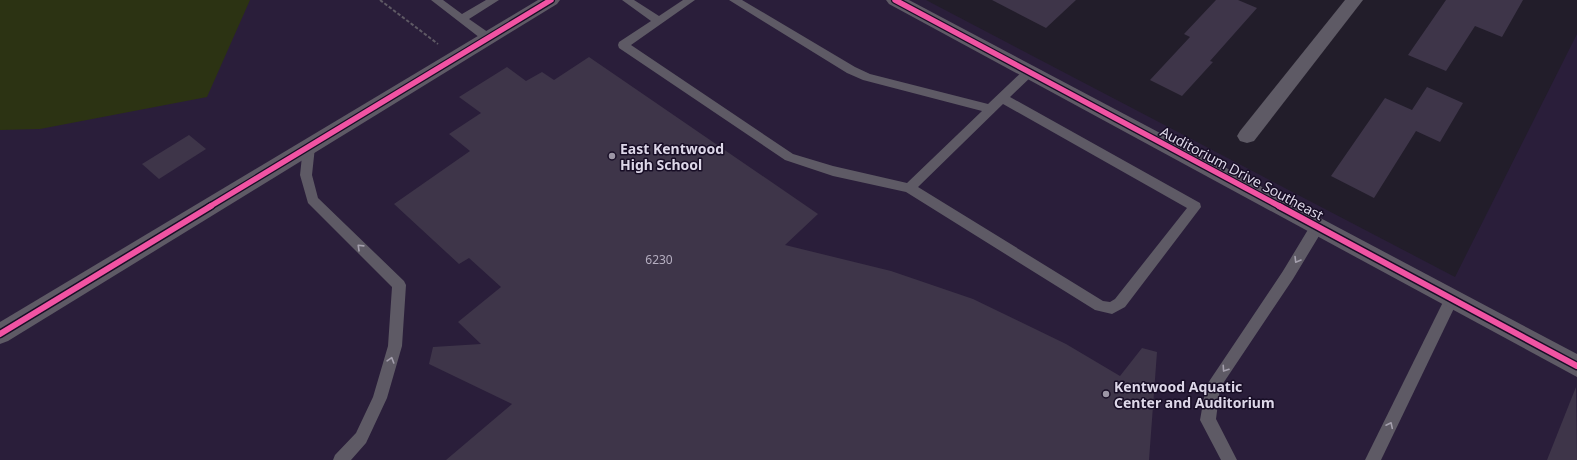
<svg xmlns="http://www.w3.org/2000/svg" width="1577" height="460" font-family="'Noto Sans',sans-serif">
  <rect width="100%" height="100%" fill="#221d2a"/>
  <polygon fill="#2a1e3a" points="0,0 926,0 1455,277 1577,34 1577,460 0,460"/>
  <polygon fill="#2c3313" points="0,0 250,0 207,97 40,129 0,130"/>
  <g fill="#3e3549">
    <polygon points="992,0 1076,0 1046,28"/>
    <polygon points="1216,0 1238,0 1257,8 1210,61 1213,62 1182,96 1150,80 1190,37 1184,34"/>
    <polygon points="1446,0 1523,0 1502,37 1475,26 1446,71 1408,55"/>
    <polygon points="589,57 818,214 785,245 891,271 973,299 1066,344 1120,376 1142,348 1157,352 1149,460 446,460 512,404 429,364 433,347 481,344 458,322 501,287 469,258 459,264 394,204 470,151 449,134 481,113 459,97 507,67 526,81 542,72 554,80"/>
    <polygon points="1427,87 1463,103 1440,142 1416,131 1374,198 1331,176 1385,98 1412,110"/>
    <polygon points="189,135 206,149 159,179 142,164"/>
    <polygon points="1576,387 1577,460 1547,460"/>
  </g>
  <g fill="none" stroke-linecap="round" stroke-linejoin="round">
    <polyline stroke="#5e5964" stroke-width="2" stroke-dasharray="3.5 2" stroke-linecap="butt" points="380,0 438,44"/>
    <g fill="#5e5a65" fill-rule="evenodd">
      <polygon points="431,0 443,0 462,14 486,0 499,0 469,19 492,35 493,38 492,41 484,41"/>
      <path d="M622 0H634L659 16 683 0H695L631 45 793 154 833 166 907 183 982 111 863 80 847 73 729 0H742L855 67 870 74 988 104 1025 69H1033L1035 72 1033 75 1010 97 1200 203 1201 207 1125 307 1112 314 1095 310 906 192 833 176 785 160 619 48 618 45 619 42 651 21ZM1003 104 1187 208 1115 299 1110 302 1103 301 918 187Z"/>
      <polygon points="309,143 313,144 315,147 312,175 318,198 404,281 406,285 402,346 387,398 366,443 351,460 333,460 335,455 356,433 373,397 388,346 392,287 308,203 300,175 303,147 305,144"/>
      <polygon points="1317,222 1322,223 1323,227 1322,231 1293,279 1220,388 1216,419 1237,460 1221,460 1200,420 1206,386 1283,271 1312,223"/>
      <polygon points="1451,294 1456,296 1458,300 1381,460 1365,460 1446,296"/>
    </g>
    <g fill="#5e5a65" fill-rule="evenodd">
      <polygon points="538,0 560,0 557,4 8,341 0,344 0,322"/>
      <polygon points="886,0 909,0 1577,354 1577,377 889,4"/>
      <polygon points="1345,0 1363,0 1254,141 1247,143 1240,141 1237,136 1240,131"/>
    </g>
    <defs>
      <g id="cycleway-far1">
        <polyline points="895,0 1281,207"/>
        <polyline points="209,207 551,0"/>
      </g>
      <g id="cycleway">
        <polyline points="1279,206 1577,366"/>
        <polyline points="0,334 211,206"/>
      </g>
    </defs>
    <use href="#cycleway-far1" stroke="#180e26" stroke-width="8"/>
    <use href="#cycleway" stroke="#180e26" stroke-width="9"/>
    <use href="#cycleway-far1" stroke="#f153a3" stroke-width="5.5"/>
    <use href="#cycleway" stroke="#f153a3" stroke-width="6"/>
  </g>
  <defs><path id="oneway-chevron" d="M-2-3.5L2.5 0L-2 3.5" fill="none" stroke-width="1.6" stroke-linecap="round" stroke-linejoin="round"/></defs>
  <g stroke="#a49fad">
    <use href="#oneway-chevron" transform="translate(360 247) rotate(-136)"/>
    <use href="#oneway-chevron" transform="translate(1297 260) rotate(121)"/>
    <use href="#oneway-chevron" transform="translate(391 360) rotate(-73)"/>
    <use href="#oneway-chevron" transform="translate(1225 369) rotate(124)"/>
    <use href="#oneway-chevron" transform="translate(1390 425) rotate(-64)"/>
  </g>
  <g fill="#9c96a6" stroke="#180e26" stroke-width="1.5">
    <circle cx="612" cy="156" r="4"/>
    <circle cx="1106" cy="394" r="4"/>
  </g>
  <g text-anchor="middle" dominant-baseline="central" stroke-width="3" stroke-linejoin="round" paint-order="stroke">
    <g font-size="12" fill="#b5aec0">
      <text x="659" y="259">6230</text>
    </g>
    <g font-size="14" font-weight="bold" fill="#ddd7e8" stroke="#180e26" text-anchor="start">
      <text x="620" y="148">East Kentwood<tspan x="620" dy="16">High School</tspan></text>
      <text x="1114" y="386">Kentwood Aquatic<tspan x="1114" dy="16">Center and Auditorium</tspan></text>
    </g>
    <g font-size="14" fill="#ddd7e8" stroke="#180e26">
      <text transform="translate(1242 173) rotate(28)">Auditorium Drive Southeast</text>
    </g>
  </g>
</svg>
